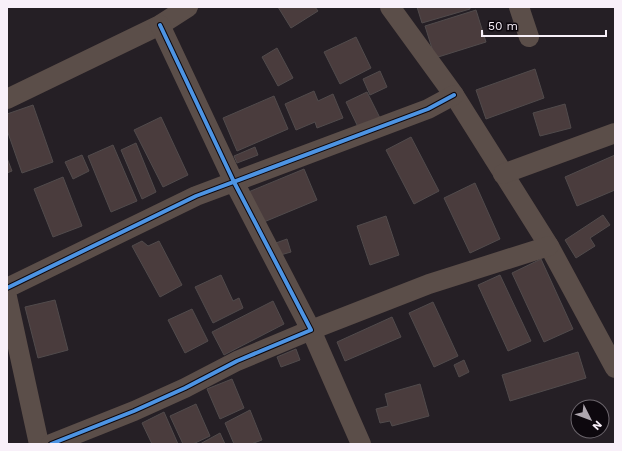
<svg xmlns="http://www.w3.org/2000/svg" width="622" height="451" viewBox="0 0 622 451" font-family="'Work Sans',sans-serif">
	<rect width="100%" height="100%" fill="#251f25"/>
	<g fill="#4a3c3d" stroke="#514b4c">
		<path d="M 278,7 L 315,7 L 318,11 L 291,28 Z"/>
		<path d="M 417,7 L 470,7 L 470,9 L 422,23 Z"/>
		<path d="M 476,10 L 486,42 L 435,58 L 425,26 Z"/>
		<path d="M 356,37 L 371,68 L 340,84 L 324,52 Z"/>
		<path d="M 277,48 L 293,78 L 278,86 L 262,57 Z"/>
		<path d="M 535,69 L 544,98 L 486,119 L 476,90 Z"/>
		<path d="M 380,71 L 387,87 L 370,95 L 363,79 Z"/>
		<path d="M 314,91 L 318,101 L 333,94 L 343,118 L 317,128 L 315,122 L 296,130 L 285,104 Z"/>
		<path d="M 367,92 L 380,118 L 359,129 L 346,102 Z"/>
		<path d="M 274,96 L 288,129 L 237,151 L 223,118 Z"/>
		<path d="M 565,104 L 571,128 L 540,136 L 533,113 Z"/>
		<path d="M 33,105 L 53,162 L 22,173 L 7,130 L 7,114 Z"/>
		<path d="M 161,117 L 188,175 L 163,187 L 134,130 Z"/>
		<path d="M 411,137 L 439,191 L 414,204 L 386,150 Z"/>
		<path d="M 136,143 L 156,192 L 142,199 L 121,150 Z"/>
		<path d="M 113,145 L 137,201 L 111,212 L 88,156 Z"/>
		<path d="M 255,147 L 258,155 L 237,163 L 234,156 Z"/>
		<path d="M 82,155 L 89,171 L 73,179 L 65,162 Z"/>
		<path d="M 615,155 L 615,190 L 577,206 L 565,177 Z"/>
		<path d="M 7,158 L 12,171 L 7,173 Z"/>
		<path d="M 304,169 L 317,200 L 259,224 L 246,193 Z"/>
		<path d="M 63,177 L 82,226 L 53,237 L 34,189 Z"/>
		<path d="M 475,183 L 500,239 L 470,253 L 444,198 Z"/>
		<path d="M 603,215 L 610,225 L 590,238 L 595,246 L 576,258 L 565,240 Z"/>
		<path d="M 386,216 L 399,255 L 370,265 L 357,226 Z"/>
		<path d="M 287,239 L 291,252 L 277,256 L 273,244 Z"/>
		<path d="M 142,241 L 148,246 L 159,241 L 182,285 L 160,297 L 132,246 Z"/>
		<path d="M 541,259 L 573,329 L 544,342 L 512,273 Z"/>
		<path d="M 221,275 L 233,301 L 239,298 L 243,308 L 213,323 L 195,287 Z"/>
		<path d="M 500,275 L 531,341 L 508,351 L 478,285 Z"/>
		<path d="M 55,300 L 68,350 L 38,358 L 25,307 Z"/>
		<path d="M 273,301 L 284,324 L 224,355 L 212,332 Z"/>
		<path d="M 433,302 L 458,356 L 434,367 L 409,313 Z"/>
		<path d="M 192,309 L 208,341 L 185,353 L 168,320 Z"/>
		<path d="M 392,317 L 401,337 L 345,361 L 337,342 Z"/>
		<path d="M 296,349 L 300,360 L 281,367 L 277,357 Z"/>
		<path d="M 578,352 L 586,378 L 510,401 L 502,375 Z"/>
		<path d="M 464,360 L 469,372 L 459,377 L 454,365 Z"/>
		<path d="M 232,379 L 244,408 L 220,419 L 207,389 Z"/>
		<path d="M 420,384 L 429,416 L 392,426 L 390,421 L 380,423 L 376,409 L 388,406 L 385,394 Z"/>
		<path d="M 196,404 L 210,436 L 193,444 L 183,444 L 170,416 Z"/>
		<path d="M 250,410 L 262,440 L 251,444 L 234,444 L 225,423 Z"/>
		<path d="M 164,412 L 178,444 L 152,444 L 142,423 Z"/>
		<path d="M 220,433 L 225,444 L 200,444 Z"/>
	</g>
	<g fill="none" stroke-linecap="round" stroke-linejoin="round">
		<g stroke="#5b4e49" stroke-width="20">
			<path d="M 390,7 L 454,95 L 549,246 L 615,368"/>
			<path d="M 519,7 L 529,37"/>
			<path d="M 7,99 L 160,25 L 188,7"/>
			<path d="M 503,174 L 615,133"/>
			<path d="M 7,288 L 196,196 L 428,109 L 454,95"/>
			<path d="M 7,297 L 39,444"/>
			<path d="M 51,444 L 134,411 L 185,388 L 237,361 L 311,330 L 234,182 L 160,25"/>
			<path d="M 361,444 L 311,330 L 429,284 L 549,246"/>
		</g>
		<g stroke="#0d080e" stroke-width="6">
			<g id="cycleway">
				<path d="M 7,288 L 196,196 L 428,109 L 454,95"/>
				<path d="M 51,444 L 134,411 L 185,388 L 237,361 L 311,330 L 234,182 L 160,25"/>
			</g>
		</g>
		<use href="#cycleway" stroke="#4d94e3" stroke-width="4"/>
	</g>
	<rect width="622" height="451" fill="none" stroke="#f8f0f9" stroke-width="16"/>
	<g transform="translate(590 419) rotate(132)"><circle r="19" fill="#0d080e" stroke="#6b656c"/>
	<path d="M0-3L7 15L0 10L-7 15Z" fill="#aea7af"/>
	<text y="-6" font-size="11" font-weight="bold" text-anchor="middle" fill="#f8f0f9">N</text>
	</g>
	<path d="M482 30v6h124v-6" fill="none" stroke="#f8f0f9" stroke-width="2"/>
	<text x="488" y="30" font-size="12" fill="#f8f0f9" stroke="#0d080e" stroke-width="3" paint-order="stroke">50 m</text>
</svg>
